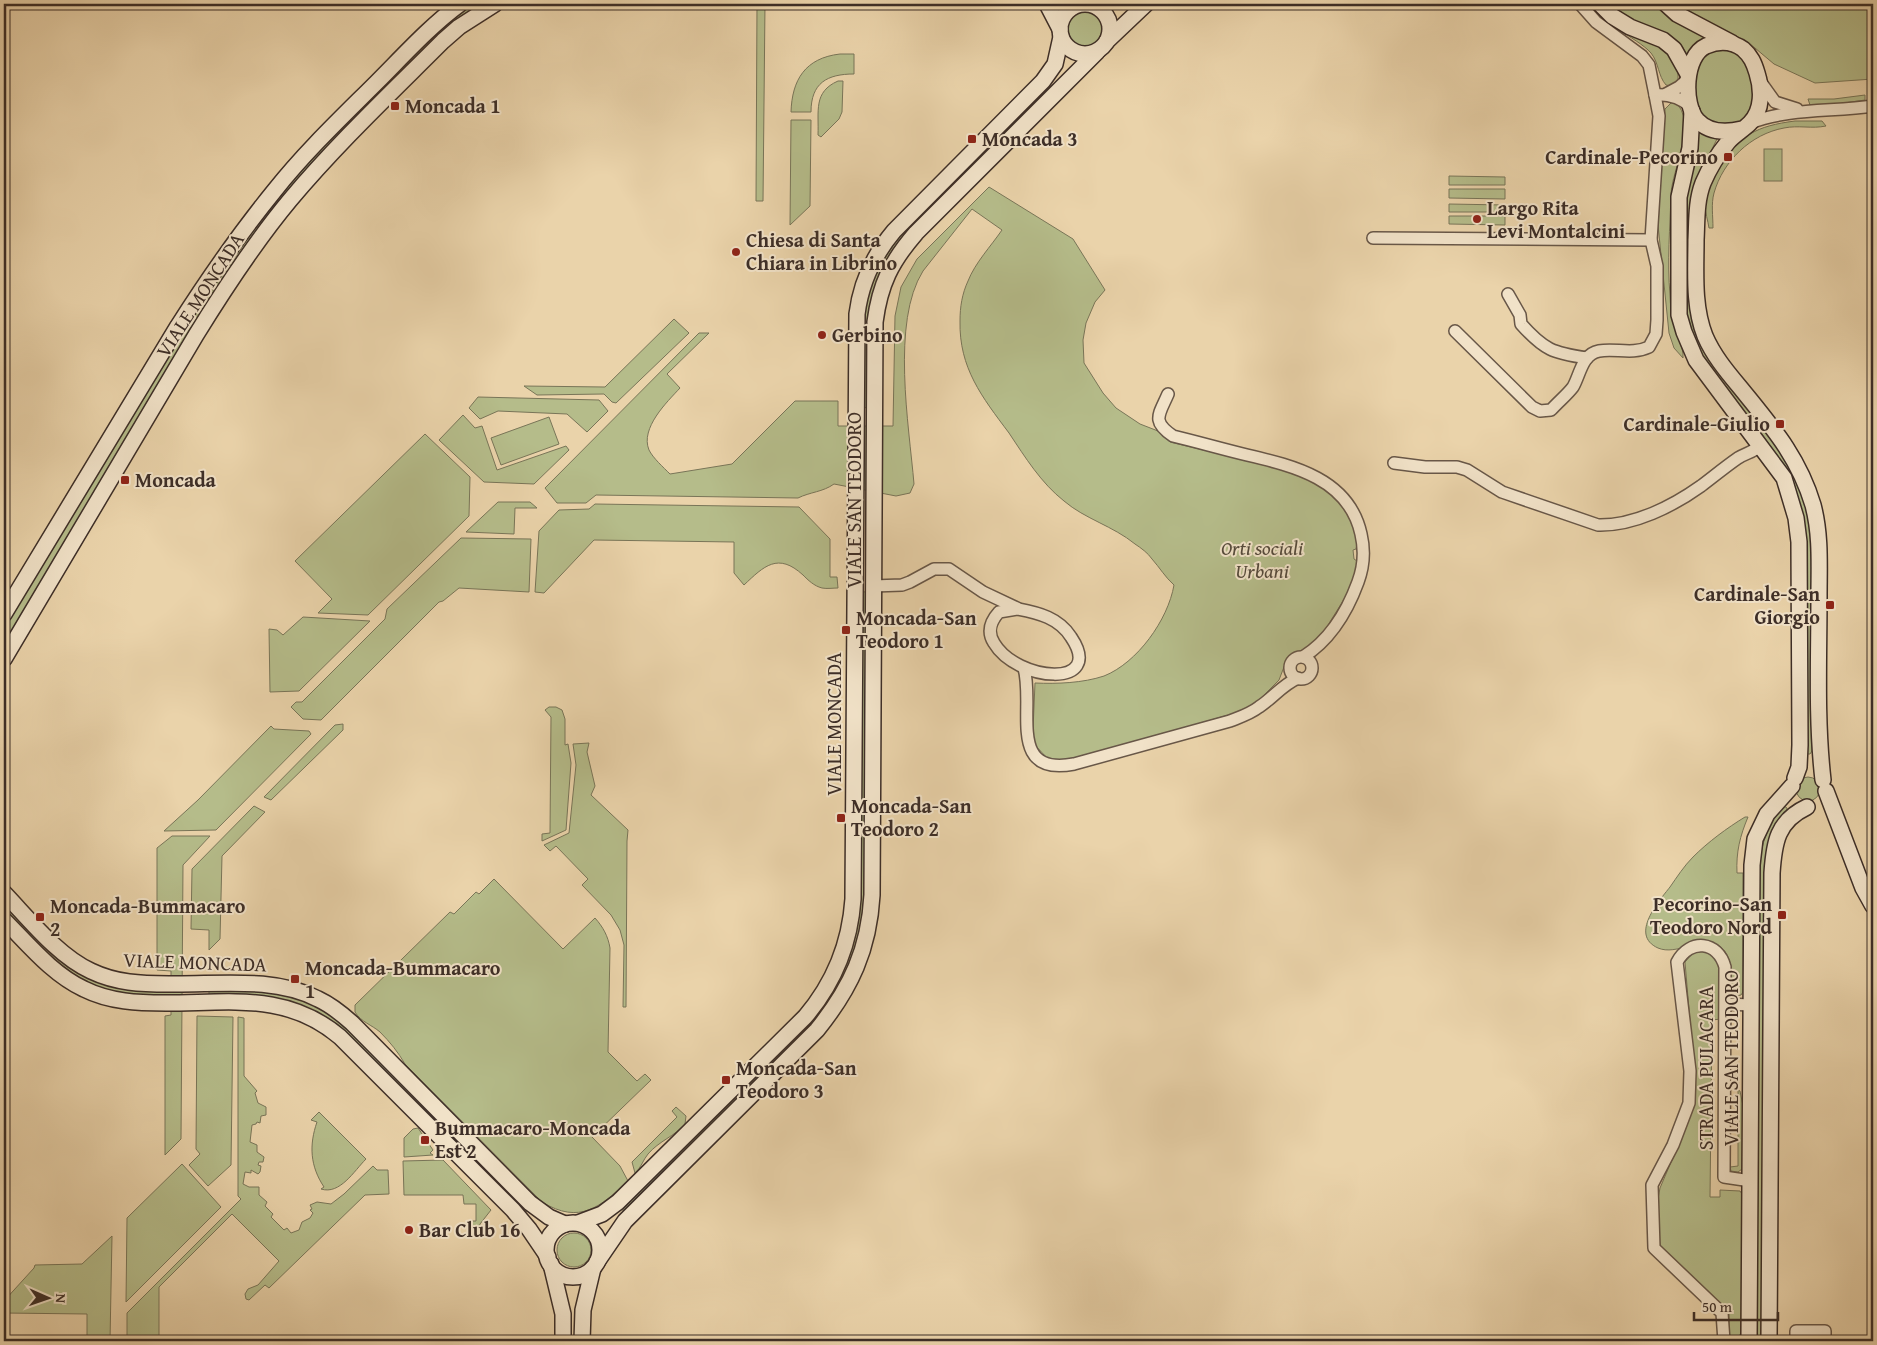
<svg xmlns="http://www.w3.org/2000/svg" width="1877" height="1345" viewBox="0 0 1877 1345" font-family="'Gentium Book Plus',serif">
	<rect width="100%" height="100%" fill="#ead3aa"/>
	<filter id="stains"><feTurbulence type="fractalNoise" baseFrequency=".004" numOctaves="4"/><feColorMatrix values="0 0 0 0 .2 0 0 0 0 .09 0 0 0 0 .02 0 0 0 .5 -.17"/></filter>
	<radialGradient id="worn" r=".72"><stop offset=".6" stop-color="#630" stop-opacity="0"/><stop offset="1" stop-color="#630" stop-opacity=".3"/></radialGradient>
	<g fill="#b5bc8a" stroke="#797558">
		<path d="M 470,4 L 482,4 L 286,197 L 4,649 L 4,627 L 183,330 L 248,233 L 304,166 L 449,19 Z"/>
		<path d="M 757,4 L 765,4 L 763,201 L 756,201 Z"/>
		<path d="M 1586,4 L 1594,4 L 1667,49 L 1677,65 L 1678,73 L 1678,80 L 1675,84 L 1671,86 L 1666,85 C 1658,76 1659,63 1651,53 C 1638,38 1592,18 1586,4 Z"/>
		<path d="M 1611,4 L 1658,4 L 1679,21 L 1704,37 L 1706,41 L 1687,57 C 1681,28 1631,29 1611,4 Z"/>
		<path d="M 1679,4 L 1873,4 L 1873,79 L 1815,83 L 1774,64 L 1749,43 L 1709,24 Z"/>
		<circle cx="1085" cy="29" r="17"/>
		<path d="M 1721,49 C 1725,50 1731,50 1736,52 C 1751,59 1754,86 1753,100 C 1749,143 1681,130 1696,74 C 1701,55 1703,55 1721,49 Z"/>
		<path d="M 840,54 L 854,54 L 854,74 C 827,74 811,83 811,112 L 791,112 C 792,80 805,58 840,54 Z"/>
		<path d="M 838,81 L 843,81 L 842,112 L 839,119 L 821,137 L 818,135 C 819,111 813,92 838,81 Z"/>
		<path d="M 1048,85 L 1052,88 L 903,237 L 886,261 L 876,285 L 867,408 L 863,407 L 863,319 L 870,283 L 888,247 Z"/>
		<path d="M 1865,95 L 1865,100 L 1830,105 L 1810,105 L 1808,99 L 1834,99 Z"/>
		<path d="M 1675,102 C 1698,121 1672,170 1671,194 C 1670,227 1667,262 1670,295 C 1670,305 1672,315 1674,325 C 1676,337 1684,347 1683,358 L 1674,348 L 1669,333 L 1658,225 L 1665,109 L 1671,103 Z"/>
		<path d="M 791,120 L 811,120 L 810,206 L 790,225 Z"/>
		<path d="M 1795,121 L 1822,121 L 1826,126 C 1812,129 1798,125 1784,128 C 1751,134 1723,161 1714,193 C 1711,204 1713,216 1713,228 L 1709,228 C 1708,221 1705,212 1705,205 C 1706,192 1711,179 1718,168 C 1740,135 1756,126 1795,121 Z"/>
		<path d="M 1698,131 L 1717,139 L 1703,167 L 1691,312 L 1695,330 L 1708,357 L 1776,442 L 1796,477 L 1810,518 L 1813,564 L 1812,751 L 1810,754 L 1807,754 L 1807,549 L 1784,466 L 1762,434 L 1709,369 L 1692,342 L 1685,312 L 1686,198 L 1698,150 Z"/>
		<rect x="1764" y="149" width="18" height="32"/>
		<path d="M 1449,176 L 1505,177 L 1505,185 L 1449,185 Z"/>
		<path d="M 989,187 L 1073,239 L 1105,290 L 1095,302 L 1086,323 L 1083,340 L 1084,363 L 1103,393 L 1116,408 L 1140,424 L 1158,431 L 1170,442 C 1194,448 1217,453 1241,459 C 1282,469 1330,477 1350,519 C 1354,527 1359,540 1356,549 L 1353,550 L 1354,559 L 1357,561 L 1358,567 L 1348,593 L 1323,633 L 1315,643 L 1303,651 L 1293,655 L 1287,659 L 1279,680 L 1257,702 L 1242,711 L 1097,753 L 1058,761 L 1047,758 L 1034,744 L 1033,730 L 1035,683 C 1057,684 1083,683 1104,676 C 1137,663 1168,620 1174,585 C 1165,577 1160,568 1152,559 C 1148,553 1141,548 1135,544 C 1113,526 1085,519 1064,501 C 1041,483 1025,457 1009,433 C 982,397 959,368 960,321 C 960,307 962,294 968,281 C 975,263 991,246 1002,230 L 972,209 L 923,271 C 891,322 909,425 914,484 L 910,493 L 896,496 L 834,484 C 823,492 810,492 798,498 L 596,495 L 586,503 L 557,503 L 545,488 L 699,333 L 709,333 L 667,374 L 680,388 C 667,402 640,428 649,450 C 653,458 663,467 670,474 L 732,464 L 795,401 L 838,401 L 838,426 L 893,426 L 895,316 L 901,287 L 917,259 Z"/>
		<path d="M 1449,189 L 1505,189 L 1505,199 L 1449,198 Z"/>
		<path d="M 1449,204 L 1505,205 L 1505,212 L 1449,212 Z"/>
		<path d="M 1449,216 L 1505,216 L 1505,225 L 1449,224 Z"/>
		<path d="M 674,319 L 689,333 L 616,403 L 612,402 L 604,394 L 537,395 L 524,386 L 605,387 Z"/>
		<path d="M 478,397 L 599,400 L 608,411 L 587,432 L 567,414 L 498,411 L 480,419 L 469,408 Z"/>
		<path d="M 463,415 L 475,428 L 482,426 L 497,470 L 566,446 L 569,450 L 534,484 L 484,482 L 439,440 Z"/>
		<path d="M 549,417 L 559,444 L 501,465 L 491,438 Z"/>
		<path d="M 425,434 L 470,477 L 469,516 L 368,615 L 318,613 L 332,599 L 295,561 Z"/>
		<path d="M 498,502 L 530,502 L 537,508 L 515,508 L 514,534 L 466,532 Z"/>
		<path d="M 595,504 L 799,507 L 830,539 L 830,577 L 837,577 L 838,588 C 833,588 827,589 822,588 C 814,586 808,580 803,575 C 778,552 764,566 744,585 L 734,573 L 734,542 L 594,540 L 544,593 L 535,592 L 539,531 L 559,510 L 589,509 Z"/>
		<path d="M 461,538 L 531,539 L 529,592 L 459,588 L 443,601 L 439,602 L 321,720 L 303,719 L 291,707 L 296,702 L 302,702 L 385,619 L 387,609 Z"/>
		<path d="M 866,591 L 867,593 L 865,914 L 854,959 L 825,1012 L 625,1212 L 623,1211 L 623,1206 L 840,976 C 853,950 858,924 861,895 L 861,594 Z"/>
		<path d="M 303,617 L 370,621 L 299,691 L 270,692 L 269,629 L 277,630 L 283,635 Z"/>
		<path d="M 549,707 L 556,707 L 562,710 L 565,719 L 565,745 L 568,744 L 571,763 L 566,830 L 542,841 L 542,834 L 550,833 L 551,717 L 545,710 Z"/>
		<path d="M 343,724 L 343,730 L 271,800 L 264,797 L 335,725 Z"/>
		<path d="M 271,726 L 274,729 L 309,731 L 311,734 L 216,830 L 164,831 L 198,800 Z"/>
		<path d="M 589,743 L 587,752 L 595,786 L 591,795 L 628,830 L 627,841 L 626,1007 L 623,1007 L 624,945 L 620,930 L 611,915 L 582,885 L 588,879 L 556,846 L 550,851 L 544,845 L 569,833 L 576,765 L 573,744 Z"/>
		<circle cx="1808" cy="789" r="12"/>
		<path d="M 254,806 L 265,812 L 222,856 L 220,939 L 209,950 L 209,930 L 191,929 L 192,869 Z"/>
		<path d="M 1784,806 L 1787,808 L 1787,812 L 1768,844 L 1764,874 L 1763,1341 L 1757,1341 L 1758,874 C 1761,848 1765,826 1784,806 Z"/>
		<path d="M 1745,817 L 1748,817 C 1740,836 1736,852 1737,873 L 1743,873 L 1743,992 L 1741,995 L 1736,996 L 1731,991 C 1731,974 1734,956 1718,945 C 1703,936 1676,956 1658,948 C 1629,935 1659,901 1670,887 C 1677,877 1684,866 1693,857 C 1708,842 1727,828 1745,817 Z"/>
		<path d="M 172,836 L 210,836 L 183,865 L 181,1139 L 165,1155 L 165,1016 L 171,1015 L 171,997 C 153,996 134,997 117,994 C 69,986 36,944 4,911 L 4,902 L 59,957 L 171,989 L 171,971 L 157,970 L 157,848 Z"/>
		<path d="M 494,879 L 563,949 L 595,918 C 603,927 608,936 610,948 L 608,1052 L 637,1081 L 645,1074 L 651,1080 L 592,1137 L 620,1166 L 628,1181 C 600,1207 580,1225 542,1202 L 405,1064 C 398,1052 390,1042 380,1032 C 372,1025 361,1022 355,1012 L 355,1005 L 450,912 L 454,914 L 476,892 L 479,894 Z"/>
		<path d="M 1702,951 C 1728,953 1721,1001 1721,1019 L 1712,1020 L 1710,1197 L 1720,1197 L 1720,1190 L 1740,1191 L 1742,1194 L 1741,1333 L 1739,1336 L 1731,1337 L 1729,1334 L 1729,1312 L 1664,1251 L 1660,1245 L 1658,1238 L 1658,1199 L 1660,1188 L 1683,1134 L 1694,1069 L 1685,962 L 1693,953 Z"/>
		<path d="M 209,990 C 245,990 280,988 313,1003 C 324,1008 333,1016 343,1022 L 527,1208 L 527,1211 L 523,1213 L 338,1027 L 209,997 Z"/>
		<path d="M 197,1016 L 233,1017 L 231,1165 L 208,1186 L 189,1165 L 200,1154 L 196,1149 Z"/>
		<path d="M 238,1017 L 244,1018 L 244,1076 L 257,1091 L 255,1093 L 258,1103 L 266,1107 L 266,1115 L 261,1116 L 260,1123 L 257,1122 L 256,1124 L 252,1125 L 250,1142 L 257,1145 L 257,1152 L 264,1157 L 263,1162 L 259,1162 L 258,1165 L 261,1166 L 260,1172 L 258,1174 L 251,1170 L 251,1173 L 245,1172 L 243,1184 L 249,1187 L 259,1187 L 259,1195 L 267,1202 L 265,1206 L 273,1214 L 271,1217 L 284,1230 L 287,1228 L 291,1233 L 299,1230 L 302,1222 L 310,1218 L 313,1213 L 310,1210 L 312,1209 L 310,1205 L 317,1202 L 331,1204 L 344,1194 L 373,1166 L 377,1170 L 388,1170 L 389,1194 L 365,1195 L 269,1288 L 265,1285 L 249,1300 L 246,1299 L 245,1294 L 248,1289 L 258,1285 L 279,1261 L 232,1214 L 159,1287 L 159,1341 L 127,1341 L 127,1313 L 241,1199 L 238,1196 Z"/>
		<path d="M 1738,1090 L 1740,1091 L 1743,1106 L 1742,1169 L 1738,1172 L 1731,1171 L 1730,1167 L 1738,1166 Z"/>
		<path d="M 676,1107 L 686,1116 L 685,1124 C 675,1136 659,1141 648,1154 C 643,1160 641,1168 635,1173 L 632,1162 L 677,1117 L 672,1111 Z"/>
		<path d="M 319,1112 L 366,1159 C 354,1171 340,1195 321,1189 L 324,1187 C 310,1166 309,1145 317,1122 L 311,1120 Z"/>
		<path d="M 418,1128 L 433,1150 L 430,1153 L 433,1155 L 404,1157 L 404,1138 L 413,1129 Z"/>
		<path d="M 443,1160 L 491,1210 L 480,1224 L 477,1237 L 472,1237 L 472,1221 L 476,1221 L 476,1204 L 464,1204 L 463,1195 L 404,1195 L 403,1161 Z"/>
		<path d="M 182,1164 L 221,1207 L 126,1302 L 127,1218 Z"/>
		<circle cx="574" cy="1250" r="17"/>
		<path d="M 112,1236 L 110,1341 L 87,1341 L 87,1314 L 4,1313 L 4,1301 L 34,1268 L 35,1265 L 82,1264 Z"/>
	</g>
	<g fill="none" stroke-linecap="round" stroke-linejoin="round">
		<g stroke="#685748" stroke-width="14">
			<g id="street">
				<path d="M 1580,4 L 1596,22 L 1642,56 L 1649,65 L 1655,95"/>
				<path d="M 1760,81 L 1775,102 L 1797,109"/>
				<path d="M 1666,94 L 1679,87 L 1688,79"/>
				<path d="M 1750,123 C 1789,108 1832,112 1873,106"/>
				<path d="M 1373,238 L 1651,240"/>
				<path d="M 1508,294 L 1520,315 L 1521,324 C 1544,350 1553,353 1587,358"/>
				<path d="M 1455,331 L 1532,407 L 1540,411 L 1551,410 C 1558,402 1567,395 1573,387 C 1580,375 1582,354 1599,351 C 1616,348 1632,355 1649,347 L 1656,334 L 1657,320 L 1657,266 L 1651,240 L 1659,116 L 1655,95 C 1669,94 1681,98 1691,107"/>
				<path d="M 1168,394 C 1159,415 1151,421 1173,436 C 1198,442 1222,449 1247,455 C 1294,466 1349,479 1361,534 C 1365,551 1364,566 1358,582 C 1347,612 1330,640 1303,657"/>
				<path d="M 1394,463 L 1425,467 L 1457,467 L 1467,470 L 1502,492 L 1598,525 C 1634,526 1673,506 1701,486 C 1713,477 1725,467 1738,458 C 1746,453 1754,452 1761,445"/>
				<path d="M 873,586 L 902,585 L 910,582 L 934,569 L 949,569 L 983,592 L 1017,608"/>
				<path d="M 1018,609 C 1039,613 1059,618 1071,637 C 1106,689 1017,682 994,643 C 987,632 990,622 999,612 Z"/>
				<circle cx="1301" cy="668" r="11"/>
				<path d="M 1024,668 C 1035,707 1006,777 1074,764 L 1230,721 C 1240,717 1250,714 1259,707 C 1273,698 1282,685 1298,678"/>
				<path d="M 1726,1004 L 1751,1005"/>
				<path d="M 1724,1341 L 1722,1313 L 1654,1248 L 1652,1185 L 1673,1145 L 1689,1103 L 1690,1071 L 1677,962 C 1690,938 1718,941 1725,967 L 1724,1177 L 1751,1181"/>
				<path d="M 1796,1341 L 1796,1331 L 1825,1331 L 1825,1341"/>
			</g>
		</g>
		<g stroke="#3d2e27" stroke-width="18">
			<g id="secondary">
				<circle cx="1085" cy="29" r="25"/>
				<path d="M 1047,4 L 1060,29"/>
				<path d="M 1600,4 L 1612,16 L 1630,27 L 1663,40 L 1674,49 L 1688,74"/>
				<path d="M 1666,4 L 1677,14 L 1732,43"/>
				<path d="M 1107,41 L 1146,4"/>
				<path d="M 1692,111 L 1690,148 L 1679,197 L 1679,315 L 1684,332 L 1696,360 L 1784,478 L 1796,518 L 1799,542 L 1800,745 L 1799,767 L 1795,778"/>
				<path d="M 1742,129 C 1726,133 1709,133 1697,120 C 1683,104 1684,56 1706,46 C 1718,41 1732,41 1743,49 C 1751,56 1754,63 1757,73 C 1762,89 1763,110 1750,123 C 1743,130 1734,135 1728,142 C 1718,154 1709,169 1703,183 C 1696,201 1697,221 1696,240 C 1696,271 1693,306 1705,336 C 1714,357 1729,374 1743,391 C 1773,428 1799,458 1813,505 C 1821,535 1819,566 1819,596 C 1819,658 1816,719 1823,780"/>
				<path d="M 4,614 L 178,326 C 208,279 240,233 275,190 C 306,151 342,117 377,82 C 404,55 430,26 460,4"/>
				<path d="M 4,659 L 196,335 C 225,288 255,242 290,200 C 337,144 391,93 443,41 L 459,27 L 495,4"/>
				<path d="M 1826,791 L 1863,888 L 1873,906"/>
				<path d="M 4,893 C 29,919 58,956 91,971 C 116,983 141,984 169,984 C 217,985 273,976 318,999 C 331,1005 342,1014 352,1023 L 530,1203 L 549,1217 L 565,1224"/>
				<path d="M 4,920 C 28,944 52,974 84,989 C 110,1002 138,1003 166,1003 C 231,1003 287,992 340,1037 L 513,1210 L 529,1229 L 548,1257"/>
				<path d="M 578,1223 L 602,1214 L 618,1202 L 805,1017 C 834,983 850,943 853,899 L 857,314 C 861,282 873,256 894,231 L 1043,81 L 1055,64 L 1061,37"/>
				<circle cx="573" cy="1250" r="27"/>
				<path d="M 597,1262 L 625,1221 L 817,1030 C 851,988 869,949 872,895 L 875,322 C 880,284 891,262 916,233 L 1097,52"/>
				<path d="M 551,1264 L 563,1314 L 563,1341"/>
				<path d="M 582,1341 L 583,1310 L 593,1268"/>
				<path d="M 1749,1341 L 1752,865 L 1755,839 L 1767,814 L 1792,786"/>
				<path d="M 1769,1341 L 1772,873 C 1774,843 1777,821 1807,807"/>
			</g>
		</g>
		<use href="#street" stroke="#f1e2c8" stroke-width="11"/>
		<use href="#secondary" stroke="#f1e2c8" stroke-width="15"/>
	</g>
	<g fill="#8f2418" stroke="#f1e2c8" stroke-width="2">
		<rect x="390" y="101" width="10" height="10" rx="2.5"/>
		<rect x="967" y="134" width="10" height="10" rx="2.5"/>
		<rect x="1723" y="152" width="10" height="10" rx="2.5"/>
		<circle cx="1477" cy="219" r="5"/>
		<circle cx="736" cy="252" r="5"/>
		<circle cx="822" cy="335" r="5"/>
		<rect x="1775" y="419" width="10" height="10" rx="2.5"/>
		<rect x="120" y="475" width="10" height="10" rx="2.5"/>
		<rect x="1825" y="600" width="10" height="10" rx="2.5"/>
		<rect x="841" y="625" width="10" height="10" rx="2.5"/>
		<rect x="836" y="813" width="10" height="10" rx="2.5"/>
		<rect x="1777" y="910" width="10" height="10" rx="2.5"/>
		<rect x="35" y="912" width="10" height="10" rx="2.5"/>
		<rect x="290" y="974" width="10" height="10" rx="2.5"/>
		<rect x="721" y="1075" width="10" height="10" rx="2.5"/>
		<rect x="420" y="1135" width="10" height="10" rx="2.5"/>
		<circle cx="409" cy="1230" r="5"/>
	</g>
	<g text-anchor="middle" stroke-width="4" stroke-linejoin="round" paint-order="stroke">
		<g font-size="20" font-weight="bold" fill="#3d2e27" stroke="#f1e2c8" text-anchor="start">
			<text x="405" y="113">Moncada 1</text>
			<text x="982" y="146">Moncada 3</text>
			<text x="1718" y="164" text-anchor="end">Cardinale-Pecorino</text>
			<text x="1487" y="215">Largo Rita<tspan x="1487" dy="23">Levi Montalcini</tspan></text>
			<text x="746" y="247">Chiesa di Santa<tspan x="746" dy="23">Chiara in Librino</tspan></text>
			<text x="832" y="342">Gerbino</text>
			<text x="1770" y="431" text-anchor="end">Cardinale-Giulio</text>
			<text x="135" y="487">Moncada</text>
			<text x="1820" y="601" text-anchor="end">Cardinale-San<tspan x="1820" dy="23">Giorgio</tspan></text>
			<text x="856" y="625">Moncada-San<tspan x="856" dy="23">Teodoro 1</tspan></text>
			<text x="851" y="813">Moncada-San<tspan x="851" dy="23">Teodoro 2</tspan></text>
			<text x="1772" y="911" text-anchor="end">Pecorino-San<tspan x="1772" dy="23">Teodoro Nord</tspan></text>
			<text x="50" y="913">Moncada-Bummacaro<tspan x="50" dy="23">2</tspan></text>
			<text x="305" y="975">Moncada-Bummacaro<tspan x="305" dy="23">1</tspan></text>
			<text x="736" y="1075">Moncada-San<tspan x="736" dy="23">Teodoro 3</tspan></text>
			<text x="435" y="1135">Bummacaro-Moncada<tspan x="435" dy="23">Est 2</tspan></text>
			<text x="419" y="1237">Bar Club 16</text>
		</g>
		<g font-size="20" fill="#3d2e27" stroke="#f1e2c8">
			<text transform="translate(200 295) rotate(-57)" y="7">VIALE MONCADA</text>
			<text transform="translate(854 500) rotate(-90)" y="7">VIALE SAN TEODORO</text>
			<text transform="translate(834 724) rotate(-90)" y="7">VIALE MONCADA</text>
			<text transform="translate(195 962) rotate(2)" y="7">VIALE MONCADA</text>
			<text transform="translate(1731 1058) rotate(-90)" y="7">VIALE SAN TEODORO</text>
			<text transform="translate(1706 1068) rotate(-90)" y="7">STRADA PULACARA</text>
		</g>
		<g font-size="20" font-style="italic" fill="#554a3b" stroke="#f1e2c8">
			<text x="1262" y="555">Orti sociali<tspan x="1262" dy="23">Urbani</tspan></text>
		</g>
	</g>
	<rect width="1877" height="1345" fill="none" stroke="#ead3aa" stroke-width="20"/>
	<rect x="5" y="5" width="1867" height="1335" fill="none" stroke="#3d2e27" stroke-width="2.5"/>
	<rect x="10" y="10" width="1857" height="1325" fill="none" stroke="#3d2e27"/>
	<g transform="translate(48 1298) rotate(92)" stroke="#f1e2c8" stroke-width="4" paint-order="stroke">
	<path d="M0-4L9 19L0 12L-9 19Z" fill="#3d2e27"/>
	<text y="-8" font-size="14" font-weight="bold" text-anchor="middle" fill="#3d2e27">N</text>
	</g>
	<path d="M1694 1312v8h84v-8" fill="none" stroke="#3d2e27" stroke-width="2.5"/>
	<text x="1702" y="1312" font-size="15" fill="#3d2e27" stroke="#f1e2c8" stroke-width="4" paint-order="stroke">50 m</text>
	<rect width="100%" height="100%" filter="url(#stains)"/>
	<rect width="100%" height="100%" fill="url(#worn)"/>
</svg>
